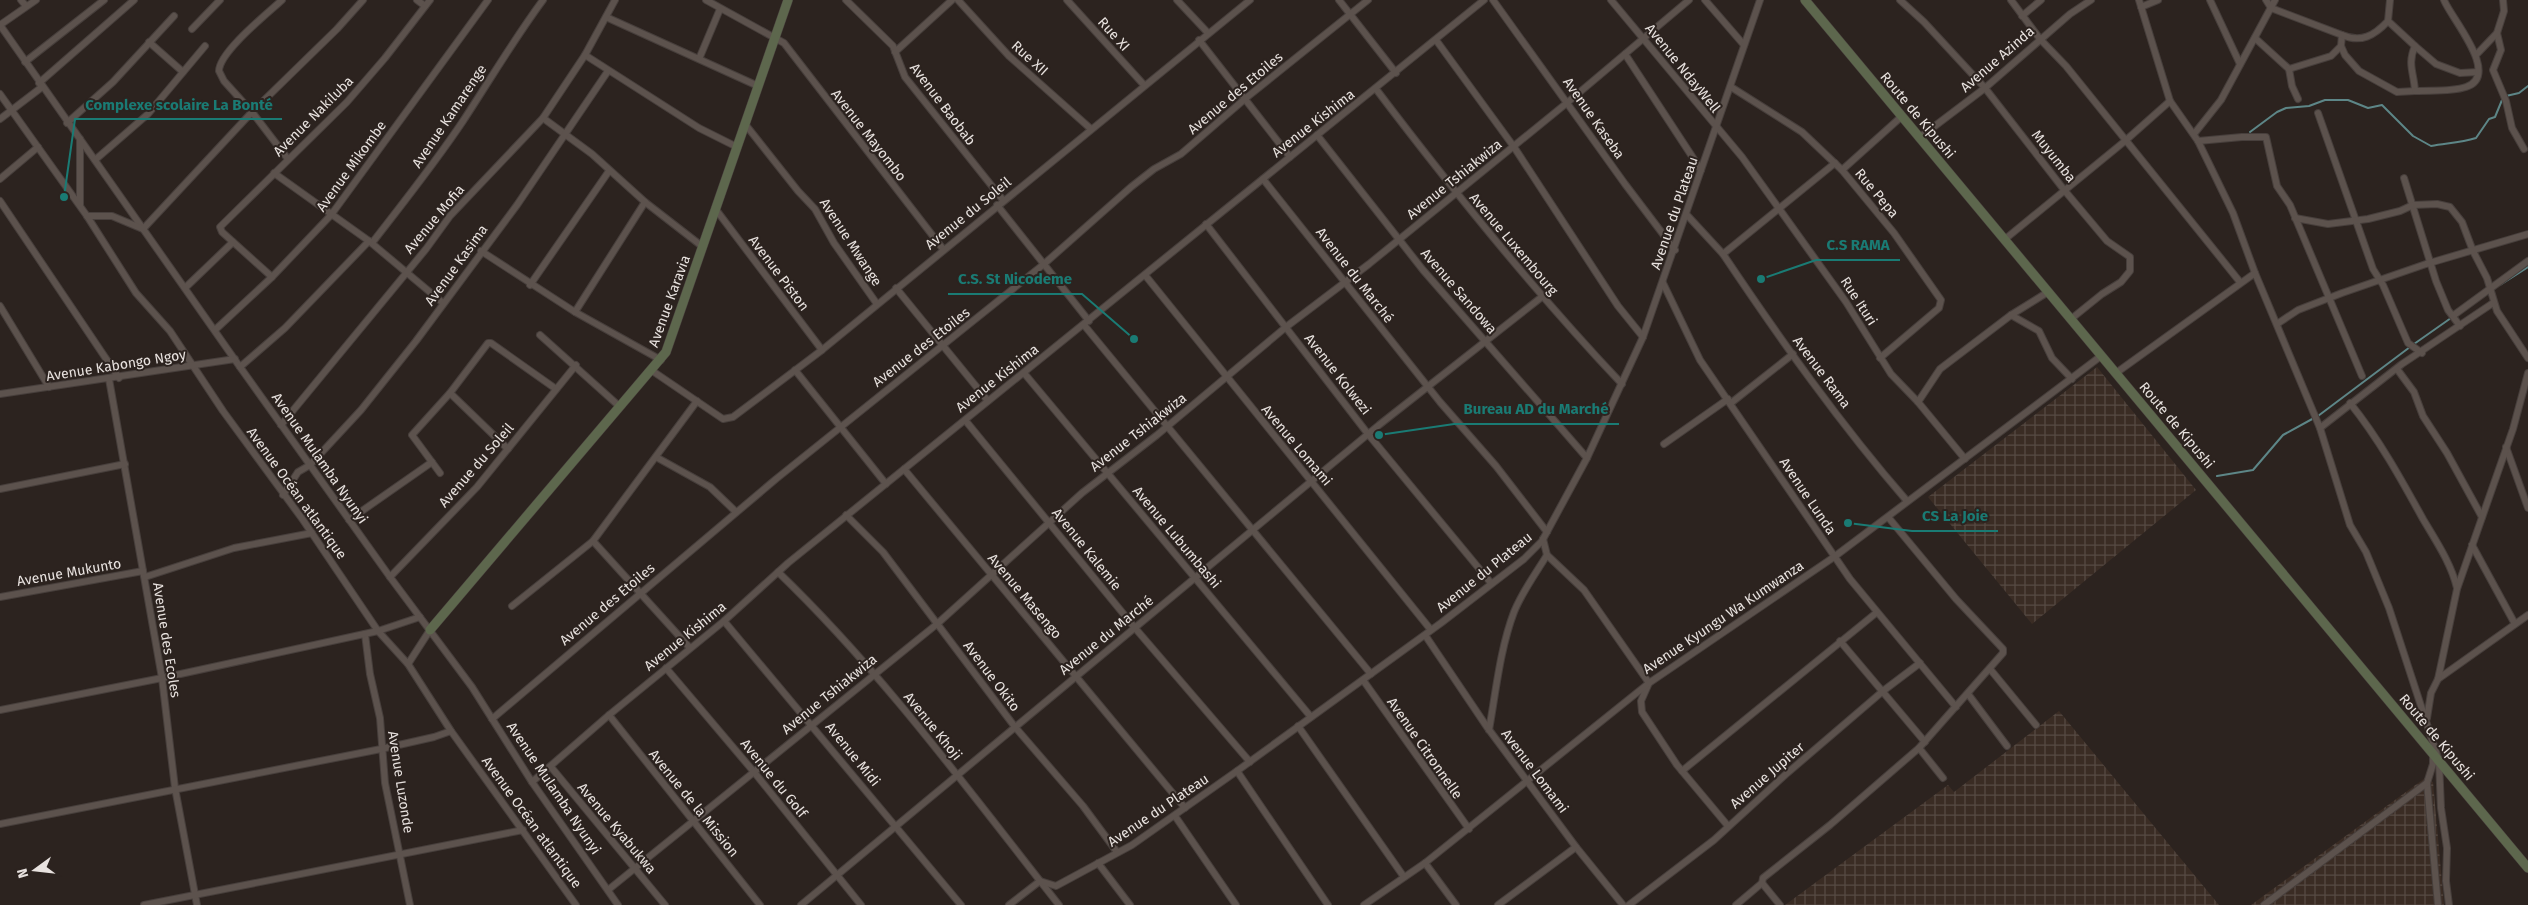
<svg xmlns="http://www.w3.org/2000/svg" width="2528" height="905" viewBox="0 0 2528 905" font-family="'Fira Sans',sans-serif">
	<defs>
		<pattern id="industrial-grid" width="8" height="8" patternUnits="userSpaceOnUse" patternTransform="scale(1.25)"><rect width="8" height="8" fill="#3a2c24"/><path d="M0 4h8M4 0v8" fill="none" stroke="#564a43"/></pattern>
	</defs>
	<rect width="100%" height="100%" fill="#2c231f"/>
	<g fill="url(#industrial-grid)">
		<path d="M 2097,367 L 2196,490 L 2032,624 L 1928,497 Z"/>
		<path d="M 2059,711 L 2219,905 L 1785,905 L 1948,785 L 1954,792 Z"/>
		<path d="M 2425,778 L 2433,782 L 2444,905 L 2251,905 Z"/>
	</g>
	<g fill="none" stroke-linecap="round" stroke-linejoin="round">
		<g stroke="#5d8687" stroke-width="2">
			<path d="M 2506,96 L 2519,93 L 2528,86"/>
			<path d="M 2250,132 L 2277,112 L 2286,108 L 2309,106 L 2325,100 L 2348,100 L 2368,108 L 2382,105 L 2413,136 L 2431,146 C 2447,143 2460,143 2476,138 L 2489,119 L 2495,117 L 2502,100"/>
			<path d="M 2500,285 L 2528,267"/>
			<path d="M 2414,344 L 2451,318"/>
			<path d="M 2318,416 L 2410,347"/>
			<path d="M 2217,476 L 2253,470 L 2283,435 L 2314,418"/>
		</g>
		<g stroke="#473f3c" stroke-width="8">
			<g id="street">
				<path d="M 21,0 L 26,6"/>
				<path d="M 282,0 C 268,13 219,52 219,71 L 224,81 L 252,112 L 288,159"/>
				<path d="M 417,0 L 425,6"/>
				<path d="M 706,0 L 784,43 L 943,249"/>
				<path d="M 846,0 L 893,46 L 905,77 L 1003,200"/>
				<path d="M 958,0 L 1009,56 L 1091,129"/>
				<path d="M 1067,0 L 1144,85"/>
				<path d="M 1177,0 L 1208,33"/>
				<path d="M 1339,0 L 1396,73"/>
				<path d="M 1493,0 L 1625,184 L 1675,250"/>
				<path d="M 1611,0 L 1742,157 L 1846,302 L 1891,374 L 1918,402 L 1965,459"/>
				<path d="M 1705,0 L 1744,45"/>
				<path d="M 1900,0 L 1924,22 L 1985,88 L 2065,191 L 2107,241 L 2130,257 L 2130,271 L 2121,282 L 2102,294 L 2071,319"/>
				<path d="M 2011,0 L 2040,39 L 2066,66 L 2240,282"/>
				<path d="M 2139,0 L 2170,101 L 2198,141 L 2233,213 L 2255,273 L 2320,428 L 2350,525 L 2366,552 L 2389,608 L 2439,761 L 2441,808 L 2447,848 L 2446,881 L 2449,905"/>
				<path d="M 2210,0 L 2240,64"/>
				<path d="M 2266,0 L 2271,8 L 2342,35 L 2341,46 L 2345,55 L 2359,71 L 2397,92 L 2415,91 C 2414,73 2407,64 2415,46 L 2388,21 L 2390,0"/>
				<path d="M 2503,0 L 2504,11 L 2497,33 L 2501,50 L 2493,70 L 2506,101 L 2512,128 L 2524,149"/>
				<path d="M 2141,7 L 2158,0"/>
				<path d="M 2022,16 L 2041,0"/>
				<path d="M 606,17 L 758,86"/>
				<path d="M 0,25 L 240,367 L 390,577 L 472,687 L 532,782 L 618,905"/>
				<path d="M 0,25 L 36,0"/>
				<path d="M 192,29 L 220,0"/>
				<path d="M 2342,35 C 2361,43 2374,36 2388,21"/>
				<path d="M 2255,38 L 2289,69 L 2331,56 L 2341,46"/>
				<path d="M 1199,40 L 1290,157"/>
				<path d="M 1436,40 L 1514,147 L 1618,306 L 1643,337"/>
				<path d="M 149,42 L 183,72"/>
				<path d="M 2415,46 L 2436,64 L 2460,73 L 2478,72"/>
				<path d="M 895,52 L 952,0"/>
				<path d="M 1625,54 L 1701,170"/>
				<path d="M 585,55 L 699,128 L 737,147"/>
				<path d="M 2476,55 L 2497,33"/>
				<path d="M 699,59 L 720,9"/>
				<path d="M 25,62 L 104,0"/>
				<path d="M 2289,69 L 2292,86 L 2298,99"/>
				<path d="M 39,83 L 134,0"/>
				<path d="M 1731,87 L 1802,132 L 1842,170"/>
				<path d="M 1376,89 C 1454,192 1534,291 1622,384"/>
				<path d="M 2415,91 C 2431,90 2451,92 2466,87 C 2502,75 2450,17 2444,0"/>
				<path d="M 0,94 L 87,216 L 136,293 L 170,331 L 223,411 L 303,520 L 378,631 L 408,664 L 451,731 L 576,905"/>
				<path d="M 2318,113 L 2373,269 L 2383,285 L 2408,343 L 2422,353"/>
				<path d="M 543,118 L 592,154 L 645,202 L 703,247"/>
				<path d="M 0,119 L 42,87"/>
				<path d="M 67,123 L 113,82 L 174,16"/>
				<path d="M 745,124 L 798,191 L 815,209 L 834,243 L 877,304"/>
				<path d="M 2194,134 L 2221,100 L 2275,0"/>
				<path d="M 1317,135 L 1423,270 L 1587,458"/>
				<path d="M 1919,138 L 1985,88 L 2070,14 L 2091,0"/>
				<path d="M 80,139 L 80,205"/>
				<path d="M 2198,141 L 2242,137 L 2266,137 L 2277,186 L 2290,205 L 2362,376"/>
				<path d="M 95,160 L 148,114 L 205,46"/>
				<path d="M 274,173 L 369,241 L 443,303"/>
				<path d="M 2404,178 L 2436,281 L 2448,310 L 2460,326"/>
				<path d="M 0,179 L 38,147"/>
				<path d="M 1263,179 L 1440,402 L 1496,466 L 1547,532"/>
				<path d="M 0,201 L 119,378"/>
				<path d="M 997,205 L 1089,321"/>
				<path d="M 717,211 L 822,350"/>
				<path d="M 1687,215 L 1723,254 L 1835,163"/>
				<path d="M 87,216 L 112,216 L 143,229 L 252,112 L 337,29 L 363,0"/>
				<path d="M 2295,218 L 2328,224 L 2368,219 L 2400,211 L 2413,205 L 2437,204 L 2450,207 L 2462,222 L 2473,251 L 2487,278 L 2497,311 L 2528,358"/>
				<path d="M 1206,224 L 1368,434 L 1491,583"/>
				<path d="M 2004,240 L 2125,141 L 2170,101"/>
				<path d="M 372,243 C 403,203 435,163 463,121 C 490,80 514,39 543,0"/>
				<path d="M 481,251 L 575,312 L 661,360"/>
				<path d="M 1723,254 C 1780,339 1840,424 1907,501"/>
				<path d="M 1145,275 L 1431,630"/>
				<path d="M 272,277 L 222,232 L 220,227 L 347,102 L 385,58 L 430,0"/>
				<path d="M 1663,283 L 1700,360 L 1850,579 L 1956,707"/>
				<path d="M 530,285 L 609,171"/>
				<path d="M 185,288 L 233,242"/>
				<path d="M 896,288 L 988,401"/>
				<path d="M 0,306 L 49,387"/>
				<path d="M 575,312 L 645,202"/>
				<path d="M 2011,315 L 2039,331 L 2052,358 L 2072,379"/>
				<path d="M 2454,315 L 2528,261"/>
				<path d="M 2277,324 L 2298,310 L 2342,293 L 2426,264 L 2528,234"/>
				<path d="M 1084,325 L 1371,674"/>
				<path d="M 215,330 L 272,277 L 331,215 L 488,0"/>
				<path d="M 540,335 L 619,406"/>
				<path d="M 1880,358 L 1939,308 L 1941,300 L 1894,233 L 1842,170 L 1901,117"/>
				<path d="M 240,367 L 285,328 L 369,241"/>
				<path d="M 2397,369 L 2414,392 L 2423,416 L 2447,453 L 2482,517"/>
				<path d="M 651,370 L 723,419 L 733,417 L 822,350 L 1250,0"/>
				<path d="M 795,370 L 886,484"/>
				<path d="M 1024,373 L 1311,717"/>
				<path d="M 2116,373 L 2255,273"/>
				<path d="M 109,379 L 162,678 L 175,788 L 197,905"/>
				<path d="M 450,393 L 508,449"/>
				<path d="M 0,394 L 235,359"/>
				<path d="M 1918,402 L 1940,369 L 2011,315 L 2048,292"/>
				<path d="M 1731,403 L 1793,354"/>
				<path d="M 2350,403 C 2379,439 2401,479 2423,519 C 2436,541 2451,563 2457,588"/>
				<path d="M 965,420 L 1135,628 L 1250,762"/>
				<path d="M 281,425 L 426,249 L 450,216 L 543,118 L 585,55 L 615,0"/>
				<path d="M 2320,428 L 2402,364 L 2493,303"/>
				<path d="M 1664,444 L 1728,399"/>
				<path d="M 2506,447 L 2528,508"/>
				<path d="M 656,457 L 710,487 L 736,512"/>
				<path d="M 904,469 L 1185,808"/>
				<path d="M 440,473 L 412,435 L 450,393 L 488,343 L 491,343 L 556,389"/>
				<path d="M 0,489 L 125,464"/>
				<path d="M 283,495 L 298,472 L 310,465 L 361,410 L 416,341 L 517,205 L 608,71"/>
				<path d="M 846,515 L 883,552 L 1015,727 L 1083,806 L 1117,852"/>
				<path d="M 349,520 L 432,462"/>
				<path d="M 1543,539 L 1547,555 L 1584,590 L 1649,683 L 1641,701 L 1642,712 L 1677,765 L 1728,826"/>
				<path d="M 593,541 L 690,648"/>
				<path d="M 2472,545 L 2515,624"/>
				<path d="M 778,572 C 883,673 969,791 1059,905"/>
				<path d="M 145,577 L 234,548 L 312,533"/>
				<path d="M 390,577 L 477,487 L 576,365"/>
				<path d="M 0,597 L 143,571"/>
				<path d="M 512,606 L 593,541 L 697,401"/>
				<path d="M 724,621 L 961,905"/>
				<path d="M 365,634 L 370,674 L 380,718 L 385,783 L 410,905"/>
				<path d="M 1425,635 L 1487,727 L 1576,847 L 1623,905"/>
				<path d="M 1840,641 L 1925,742"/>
				<path d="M 408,664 L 430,630"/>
				<path d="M 666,668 L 754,772 L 861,905"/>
				<path d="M 1990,669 L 2036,725"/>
				<path d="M 2438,679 L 2528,615"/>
				<path d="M 1363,680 L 1469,829"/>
				<path d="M 1968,694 L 2007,746"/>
				<path d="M 0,710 L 162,678 L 378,631 L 420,617"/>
				<path d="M 609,715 L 760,905"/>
				<path d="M 2427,718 L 2431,693 L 2438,679 L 2441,665 L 2457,589 L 2513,429 L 2528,373"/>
				<path d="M 492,719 L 776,479 L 1044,264 L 1131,187 L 1154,169 L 1181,154 L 1246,98 L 1368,0"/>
				<path d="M 1298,726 L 1404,877"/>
				<path d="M 1489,730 C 1496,691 1500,649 1514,612 C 1522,592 1536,573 1547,555"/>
				<path d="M 1919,748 L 1943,778"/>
				<path d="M 2433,754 L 2433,764 L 2427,783 L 2438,905"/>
				<path d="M 551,767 L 665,905"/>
				<path d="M 1237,771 L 1328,905"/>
				<path d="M 1682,771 L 1876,613"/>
				<path d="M 532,782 L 609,715 L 724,621 L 788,563 L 1484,0"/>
				<path d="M 1175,816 L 1236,905"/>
				<path d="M 0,824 L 381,749 L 434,737 L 451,731"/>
				<path d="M 1098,863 L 1130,905"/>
				<path d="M 1425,863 L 1456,905"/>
				<path d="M 1762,883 L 1780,905"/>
				<path d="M 608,890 L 937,624 L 1082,493 L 1157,435 L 1286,327 L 1369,264 L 1568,102 L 1689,0"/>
				<path d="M 144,905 L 523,830"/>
				<path d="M 801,905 L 1379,425 L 1543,296"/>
				<path d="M 1009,905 L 1040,881 L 1056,886 L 1132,845 L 1237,771 L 1441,623 L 1524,559 L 1542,541 L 1587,458 L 1643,337 L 1760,0"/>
				<path d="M 1364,905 L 1425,863 L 1649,683 L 1834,557 L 2101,356"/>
				<path d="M 1498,905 L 1576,847"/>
				<path d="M 1629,905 L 1714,840 L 1785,775 L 1883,691 L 1920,663"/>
				<path d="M 1736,905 L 1762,883 L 1763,878 L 1830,825 L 1919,748 L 2003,653 L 2003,649 L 1956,599 L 1888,517"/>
				<path d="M 2264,905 L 2427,783"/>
			</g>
		</g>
		<g stroke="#473f3c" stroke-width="10">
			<g id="secondary">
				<path d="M 1805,0 L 2528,868"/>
				<path d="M 430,630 L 666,352 L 788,0"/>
			</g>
		</g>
		<use href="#street" stroke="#5c524d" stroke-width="6"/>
		<use href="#secondary" stroke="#5d674d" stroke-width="9"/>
	</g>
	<g text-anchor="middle" stroke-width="4" stroke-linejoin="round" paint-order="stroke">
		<g font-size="14" fill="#e8e2df" stroke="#2c231f">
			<text transform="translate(1114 34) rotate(48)" y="5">Rue XI</text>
			<text transform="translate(1030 58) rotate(42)" y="5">Rue XII</text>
			<text transform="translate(1997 59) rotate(-41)" y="5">Avenue Azinda</text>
			<text transform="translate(1683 68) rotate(51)" y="5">Avenue NdayWell</text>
			<text transform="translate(1235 93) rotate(-40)" y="5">Avenue des Etoiles</text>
			<text transform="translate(943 104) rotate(53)" y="5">Avenue Baobab</text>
			<text transform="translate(1918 115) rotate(50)" y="5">Route de Kipushi</text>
			<text transform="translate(313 116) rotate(-45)" y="5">Avenue Nakiluba</text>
			<text transform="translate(449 116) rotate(-56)" y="5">Avenue Kamarenge</text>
			<text transform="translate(1594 118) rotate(55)" y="5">Avenue Kaseba</text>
			<text transform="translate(1313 123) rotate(-38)" y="5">Avenue Kishima</text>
			<text transform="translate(869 135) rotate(52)" y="5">Avenue Mayombo</text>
			<text transform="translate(2054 156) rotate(52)" y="5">Muyumba</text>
			<text transform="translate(351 166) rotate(-54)" y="5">Avenue Mikombe</text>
			<text transform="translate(1454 179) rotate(-39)" y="5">Avenue Tshiakwiza</text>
			<text transform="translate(1877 193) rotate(50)" y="5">Rue Pepa</text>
			<text transform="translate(968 213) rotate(-39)" y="5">Avenue du Soleil</text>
			<text transform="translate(1674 213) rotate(-71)" y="5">Avenue du Plateau</text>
			<text transform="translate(434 219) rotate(-50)" y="5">Avenue Mofia</text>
			<text transform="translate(851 242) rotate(57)" y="5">Avenue Mwange</text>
			<text transform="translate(1514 244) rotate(50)" y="5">Avenue Luxembourg</text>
			<text transform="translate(456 265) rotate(-54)" y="5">Avenue Kasima</text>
			<text transform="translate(779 273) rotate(53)" y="5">Avenue Piston</text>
			<text transform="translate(1355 275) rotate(52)" y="5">Avenue du Marché</text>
			<text transform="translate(1459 291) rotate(49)" y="5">Avenue Sandowa</text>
			<text transform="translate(669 301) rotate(-70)" y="5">Avenue Karavia</text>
			<text transform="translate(1859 301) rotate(57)" y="5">Rue Ituri</text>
			<text transform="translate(921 347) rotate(-38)" y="5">Avenue des Etoiles</text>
			<text transform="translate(116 365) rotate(-9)" y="5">Avenue Kabongo Ngoy</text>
			<text transform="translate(1822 372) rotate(53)" y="5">Avenue Rama</text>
			<text transform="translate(1338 374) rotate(52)" y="5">Avenue Kolwezi</text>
			<text transform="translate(997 378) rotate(-38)" y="5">Avenue Kishima</text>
			<text transform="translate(2177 425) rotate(50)" y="5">Route de Kipushi</text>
			<text transform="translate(1138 432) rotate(-38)" y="5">Avenue Tshiakwiza</text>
			<text transform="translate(1297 445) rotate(50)" y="5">Avenue Lomami</text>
			<text transform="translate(320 458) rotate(55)" y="5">Avenue Mulamba Nyunyi</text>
			<text transform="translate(476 465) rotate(-49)" y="5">Avenue du Soleil</text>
			<text transform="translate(297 493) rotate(54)" y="5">Avenue Océan atlantique</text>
			<text transform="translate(1808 496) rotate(56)" y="5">Avenue Lunda</text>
			<text transform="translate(1177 537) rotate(50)" y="5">Avenue Lubumbashi</text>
			<text transform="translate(1087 549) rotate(51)" y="5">Avenue Kalemie</text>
			<text transform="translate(69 572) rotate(-10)" y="5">Avenue Mukunto</text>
			<text transform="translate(1484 572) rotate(-39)" y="5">Avenue du Plateau</text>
			<text transform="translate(1025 596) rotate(50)" y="5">Avenue Masengo</text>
			<text transform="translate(607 604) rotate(-40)" y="5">Avenue des Etoiles</text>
			<text transform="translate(1723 617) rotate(-34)" y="5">Avenue Kyungu Wa Kumwanza</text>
			<text transform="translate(1106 635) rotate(-39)" y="5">Avenue du Marché</text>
			<text transform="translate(685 636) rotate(-39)" y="5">Avenue Kishima</text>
			<text transform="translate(167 640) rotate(81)" y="5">Avenue des Ecoles</text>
			<text transform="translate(992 676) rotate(53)" y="5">Avenue Okito</text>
			<text transform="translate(829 694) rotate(-39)" y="5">Avenue Tshiakwiza</text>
			<text transform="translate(933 726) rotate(51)" y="5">Avenue Khoji</text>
			<text transform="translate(2437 737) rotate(50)" y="5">Route de Kipushi</text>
			<text transform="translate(1425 748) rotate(55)" y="5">Avenue Citronnelle</text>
			<text transform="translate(853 754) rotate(51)" y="5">Avenue Midi</text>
			<text transform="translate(1535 771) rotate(53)" y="5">Avenue Lomami</text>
			<text transform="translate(1767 775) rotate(-41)" y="5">Avenue Jupiter</text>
			<text transform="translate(774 778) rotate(51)" y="5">Avenue du Golf</text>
			<text transform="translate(401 782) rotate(81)" y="5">Avenue Luzonde</text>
			<text transform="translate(554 788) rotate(56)" y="5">Avenue Mulamba Nyunyi</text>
			<text transform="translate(694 803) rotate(51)" y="5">Avenue de la Mission</text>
			<text transform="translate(1158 810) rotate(-34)" y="5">Avenue du Plateau</text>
			<text transform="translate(532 822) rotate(54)" y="5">Avenue Océan atlantique</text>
			<text transform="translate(617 828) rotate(50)" y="5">Avenue Kyabukwa</text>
		</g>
	</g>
	<path fill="none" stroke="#1a7b74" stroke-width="2" d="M64 197L75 119H282M1761 279L1816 260H1900M1134 339L1082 294H948M1379 435L1454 424H1619M1848 523L1912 531H1998"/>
	<g fill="#1a7b74" stroke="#2c231f" stroke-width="2">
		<circle cx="64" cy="197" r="5"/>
		<circle cx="1761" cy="279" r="5"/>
		<circle cx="1134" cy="339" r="5"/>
		<circle cx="1379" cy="435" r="5"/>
		<circle cx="1848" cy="523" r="5"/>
	</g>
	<g font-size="15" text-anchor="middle" font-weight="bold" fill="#1a7b74" stroke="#2c231f" stroke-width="4" stroke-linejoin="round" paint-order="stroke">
		<text x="179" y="110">Complexe scolaire La Bonté</text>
		<text x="1858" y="250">C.S RAMA</text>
		<text x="1015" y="284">C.S. St Nicodeme</text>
		<text x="1536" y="414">Bureau AD du Marché</text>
		<text x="1955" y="521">CS La Joie</text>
	</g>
	<g transform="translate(35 870) rotate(255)" stroke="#2c231f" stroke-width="4" paint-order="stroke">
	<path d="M0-4L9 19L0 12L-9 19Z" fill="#e8e2df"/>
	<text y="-8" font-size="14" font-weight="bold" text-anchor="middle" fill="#e8e2df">N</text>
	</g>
</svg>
